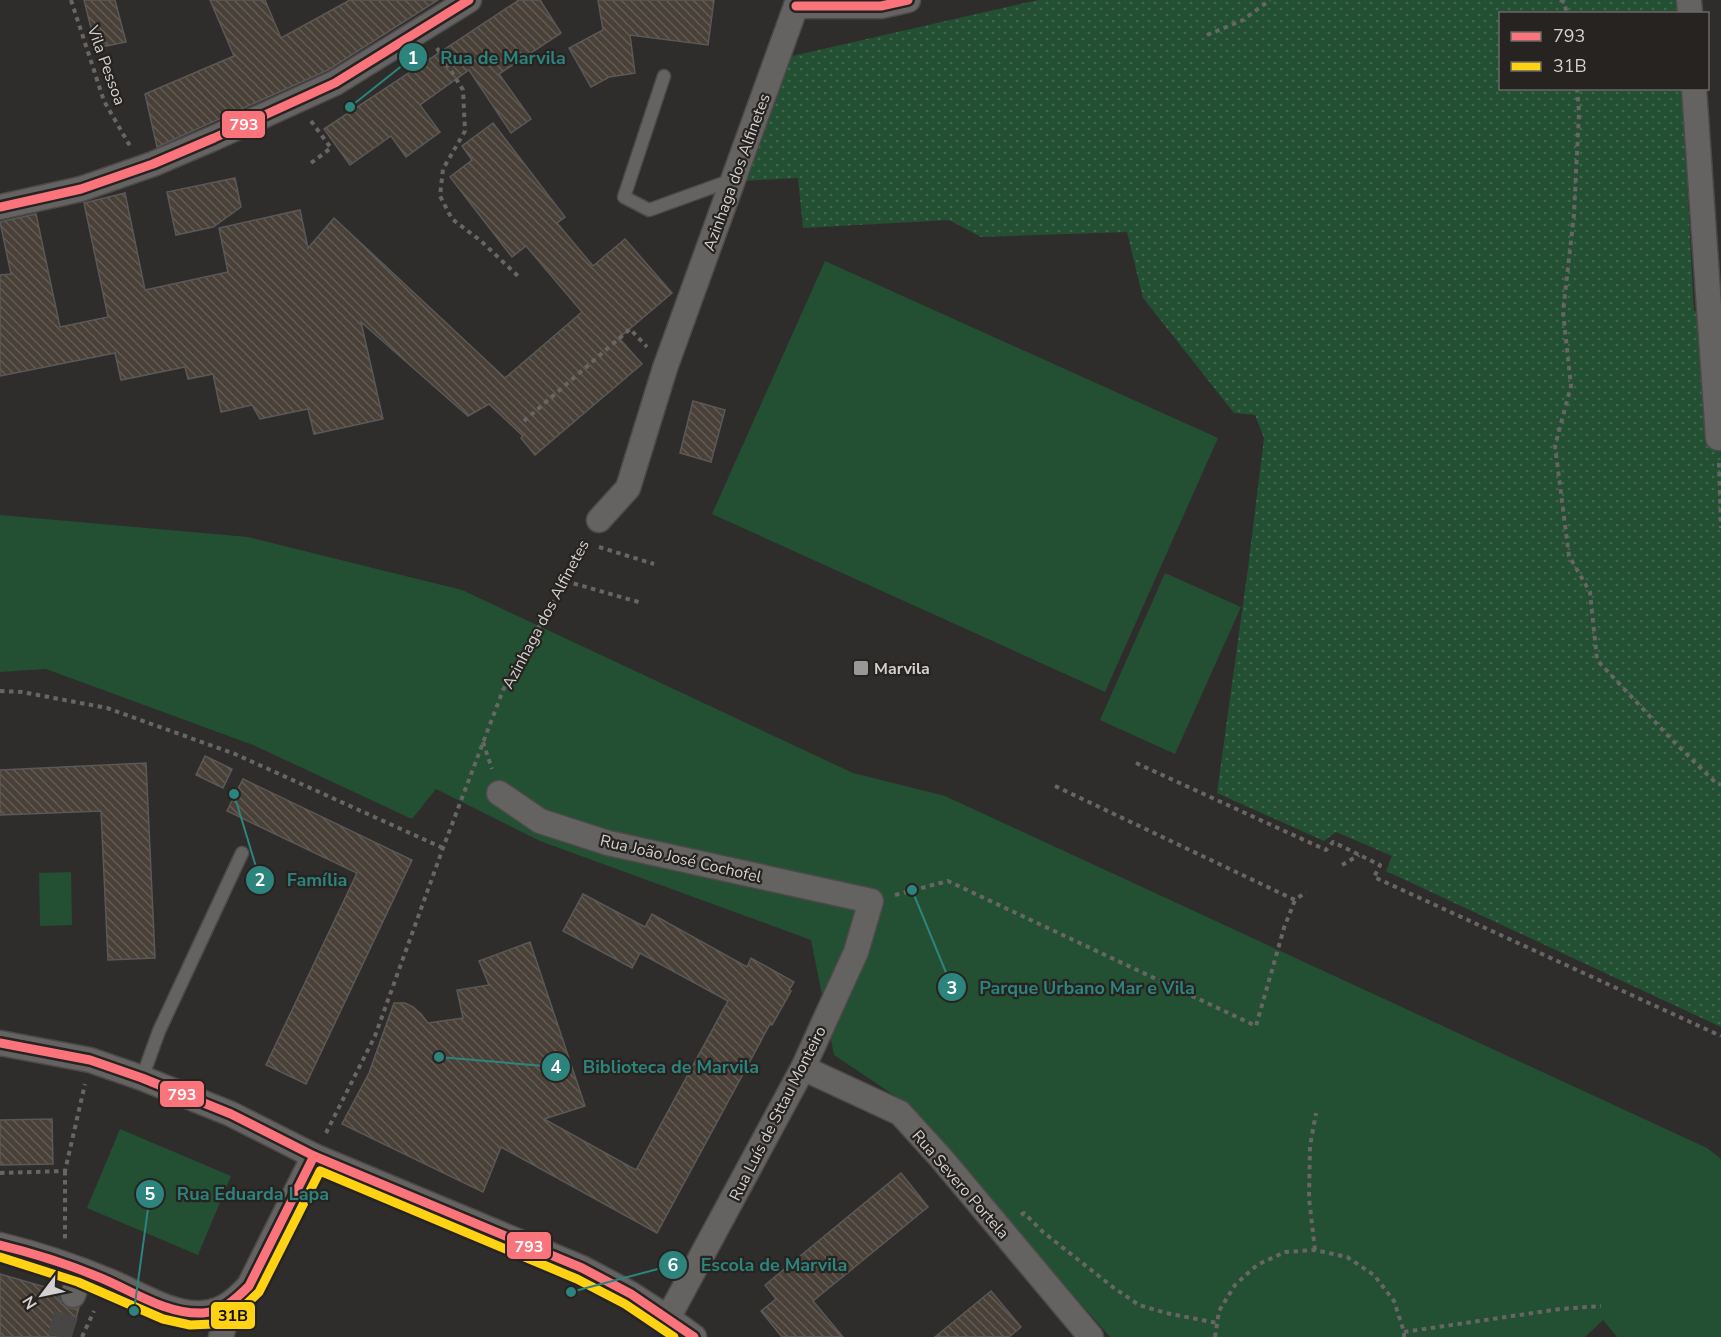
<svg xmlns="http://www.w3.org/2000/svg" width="1721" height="1337" viewBox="0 0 1721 1337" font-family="'Nunito Sans',sans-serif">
	<defs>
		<pattern id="grass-dots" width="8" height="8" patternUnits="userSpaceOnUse" patternTransform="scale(1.5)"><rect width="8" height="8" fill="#234f32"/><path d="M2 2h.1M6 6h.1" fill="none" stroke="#42674f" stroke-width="1.8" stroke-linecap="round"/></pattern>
		<pattern id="building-back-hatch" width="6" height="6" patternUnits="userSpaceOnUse" patternTransform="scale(1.5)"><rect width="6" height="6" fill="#494038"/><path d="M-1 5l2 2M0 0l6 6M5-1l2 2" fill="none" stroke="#625b54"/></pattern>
	</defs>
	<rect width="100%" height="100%" fill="#2e2d2b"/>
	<path fill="url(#grass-dots)" d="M 1038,0 L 1677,0 L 1677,13 L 1500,14 L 1500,88 L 1682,89 L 1694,311 L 1716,309 L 1721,418 L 1721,1027 L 1386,871 L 1392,856 L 1336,832 L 1324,841 L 1217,793 L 1248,568 L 1264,438 L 1255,415 L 1234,413 L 1143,298 L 1127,232 L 981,237 L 949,220 L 803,228 L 798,178 L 741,181 L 788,57 Z"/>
	<g fill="#234f32">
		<path d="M 825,261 L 1218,438 L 1105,692 L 712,514 Z"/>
		<path d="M 0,515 L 248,537 L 462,590 L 853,773 L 945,796 L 1707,1148 L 1721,1159 L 1721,1337 L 1617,1337 L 1603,1320 L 1585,1337 L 1110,1337 L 907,1104 L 834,1055 L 811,940 L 540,841 L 436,789 L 412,819 L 253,745 L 46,669 L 0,672 Z"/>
		<path d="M 1165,573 L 1241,607 L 1175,754 L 1100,720 Z"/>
		<path d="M 71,872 L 72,925 L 40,926 L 39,873 Z"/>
		<path d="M 120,1129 L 231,1176 L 198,1255 L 87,1208 Z"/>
	</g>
	<g fill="url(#building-back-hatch)" stroke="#5a5958" stroke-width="1.5">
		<path d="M 84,0 L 115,0 L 126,42 L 96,48 Z"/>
		<path d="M 210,0 L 265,0 L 281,38 L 350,0 L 438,0 L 328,70 L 157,147 L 145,94 L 234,56 Z"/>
		<path d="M 519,0 L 540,0 L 561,33 L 499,74 L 531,119 L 511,133 L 469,70 L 420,105 L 440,132 L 406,157 L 391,136 L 350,165 L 324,129 Z"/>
		<path d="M 598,0 L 714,0 L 708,45 L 630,35 L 635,73 L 609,77 L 591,87 L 569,48 L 603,30 Z"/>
		<path d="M 493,123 L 565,217 L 557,223 L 593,266 L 625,239 L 672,293 L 619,338 L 642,364 L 535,455 L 521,438 L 523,436 L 489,404 L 468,416 L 361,322 L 383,419 L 314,434 L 308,409 L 260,419 L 252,405 L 221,412 L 213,374 L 188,379 L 185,367 L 121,380 L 115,353 L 0,376 L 0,275 L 11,274 L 0,222 L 36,214 L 60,327 L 108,317 L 84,203 L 125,193 L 145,290 L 228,272 L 219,228 L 300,210 L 308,248 L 334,218 L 505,378 L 582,312 L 526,246 L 512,257 L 450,177 L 472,160 L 462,146 Z"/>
		<path d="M 235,178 L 241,207 L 213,227 L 176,235 L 167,192 Z"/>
		<path d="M 693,401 L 725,410 L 711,462 L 680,453 Z"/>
		<path d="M 205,756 L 232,769 L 223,788 L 196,775 Z"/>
		<path d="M 146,763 L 155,958 L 108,960 L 101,811 L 0,815 L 0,770 Z"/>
		<path d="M 243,779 L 412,860 L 306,1084 L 266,1065 L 357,873 L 227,811 Z"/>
		<path d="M 583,894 L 645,927 L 652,914 L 747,967 L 751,958 L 794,982 L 789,990 L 791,991 L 772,1025 L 770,1024 L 657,1233 L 501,1147 L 483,1192 L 342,1124 L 369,1073 L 394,1003 L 405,1003 L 413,1007 L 421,1014 L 428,1023 L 463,1018 L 457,990 L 489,985 L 479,961 L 530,942 L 585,1106 L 544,1119 L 636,1170 L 728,1001 L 640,953 L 632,968 L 563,931 Z"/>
		<path d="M 52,1119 L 53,1164 L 0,1165 L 0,1120 Z"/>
		<path d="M 901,1173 L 928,1207 L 813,1301 L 843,1337 L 782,1337 L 761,1311 L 776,1299 L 765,1285 Z"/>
		<path d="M 0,1274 L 59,1291 L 59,1298 L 62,1304 L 69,1308 L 75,1309 L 79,1307 L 71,1337 L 0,1337 Z"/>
		<path d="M 991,1291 L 1021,1327 L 1009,1337 L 935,1337 Z"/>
	</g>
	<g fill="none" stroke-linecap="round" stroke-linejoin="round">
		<path stroke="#474644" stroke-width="24" stroke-dasharray="24 12" stroke-linecap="butt" d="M 59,1337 L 73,1295"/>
		<g stroke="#4c4a49" stroke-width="15">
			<g id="service">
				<path d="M 664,76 L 624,197 L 649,210 L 732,180"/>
				<path d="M 142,1078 L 159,1031 L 242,853"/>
			</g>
		</g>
		<g stroke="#4c4a49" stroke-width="27">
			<g id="minor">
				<path d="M 1689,0 L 1690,14"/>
				<path d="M 796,6 L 881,6 L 908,0"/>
				<path d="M 1694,88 L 1718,438"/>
				<path d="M 0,207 L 81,189 L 153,164 L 214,138 L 335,83 L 469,0"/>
				<path d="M 599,520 L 628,488 L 665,368 L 796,6"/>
				<path d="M 499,793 L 540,821 L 608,843 L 871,901 L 856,952 L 803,1068 L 668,1318"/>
				<path d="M 0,1043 L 90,1060 L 142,1078 L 231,1114 L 314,1156 L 582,1268 L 631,1294 L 668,1318 L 694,1337"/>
				<path d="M 803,1068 L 900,1113 L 941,1158 L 1091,1337"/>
				<path d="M 0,1245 C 37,1254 73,1266 109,1281 C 136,1292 172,1316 203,1313 C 223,1312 236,1300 249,1286 L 314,1156"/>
				<path d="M 73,1295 L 82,1271"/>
				<path d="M 221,1337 L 230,1304"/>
			</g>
		</g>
		<g stroke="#676665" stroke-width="4" stroke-dasharray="4.5 4.5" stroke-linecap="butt">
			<path d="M 71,0 L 104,101 L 130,146"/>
			<path d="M 1560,0 L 1564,2 L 1567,14"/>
			<path d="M 1207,35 L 1243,20 L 1270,0"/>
			<path d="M 437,48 L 463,90 L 465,131 L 443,169 L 440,196 L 452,219 L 481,241 L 519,277"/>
			<path d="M 1577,88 L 1579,113 L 1574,214 L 1563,312 L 1571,386 L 1555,446 L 1569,556 L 1590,592 L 1597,660 L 1672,740 L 1715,782 L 1721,785"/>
			<path d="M 311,121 L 331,148 L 311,163"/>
			<path d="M 524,421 L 630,329 L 647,347"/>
			<path d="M 1719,463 L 1721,528"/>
			<path d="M 599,547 L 654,564"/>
			<path d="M 565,581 L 642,603"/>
			<path d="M 0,691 L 22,692 L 107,708 L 235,754 L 443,848"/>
			<path d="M 483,742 L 492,769"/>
			<path d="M 1136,763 L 1326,850 L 1333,842 L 1380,865 L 1374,877 L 1721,1036"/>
			<path d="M 1055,786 L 1295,900 L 1306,892"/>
			<path d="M 1342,865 L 1359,855"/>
			<path d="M 895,895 L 948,881 L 1256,1026 L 1284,928 L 1295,900"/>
			<path d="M 326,1133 L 375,1036 L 443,848 L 503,690 L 565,581 L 583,539"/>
			<path d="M 65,1171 L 65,1239"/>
			<path d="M 0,1173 L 65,1171 L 85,1084"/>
			<path d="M 1021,1215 L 1024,1213 L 1043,1232 L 1114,1288 L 1139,1305 L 1166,1313 L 1217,1323"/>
			<path d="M 1315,1250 L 1309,1198 L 1310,1146 L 1316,1113"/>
			<path d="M 1404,1332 L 1560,1309 L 1601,1306"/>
			<path d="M 82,1337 L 94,1311"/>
			<path d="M 1215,1337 L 1219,1311 L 1235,1285 L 1257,1265 L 1285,1252 L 1315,1250 L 1347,1257 L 1374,1275 L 1394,1301 L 1404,1332 L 1404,1337"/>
		</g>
		<use href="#service" stroke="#646361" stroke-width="12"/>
		<use href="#minor" stroke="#646361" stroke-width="24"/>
		<g stroke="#262321" stroke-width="14">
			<g id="bus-1">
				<path d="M 796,6 L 881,6 L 908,0"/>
				<path d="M 0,207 L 81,189 L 153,164 L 214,138 L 335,83 L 469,0"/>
				<path d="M 0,1043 L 90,1060 L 142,1078 L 231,1114 L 314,1156 L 582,1268 L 631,1294 L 694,1337"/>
				<path d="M 0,1245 C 33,1253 65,1263 96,1276 C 130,1289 165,1315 203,1313 C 222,1312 236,1299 249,1286 L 314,1156"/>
			</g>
		</g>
		<g stroke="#262321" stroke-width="14">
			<path id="bus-2" d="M 0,1257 L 78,1282 L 163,1319 L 190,1325 L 213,1324 L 236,1314 L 259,1292 L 320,1171 L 577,1279 L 625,1304 L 674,1337"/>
		</g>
		<use href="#bus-1" stroke="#fc747b" stroke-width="9"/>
		<use href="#bus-2" stroke="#ffd214" stroke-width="9"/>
	</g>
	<rect fill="#999896" stroke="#262321" stroke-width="2" x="853" y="660" width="16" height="16" rx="3"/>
	<g text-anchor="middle" stroke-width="4.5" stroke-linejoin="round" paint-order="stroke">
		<g font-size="16" fill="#d3d1cf" stroke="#262321">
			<text transform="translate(107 65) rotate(70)" y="6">Vila Pessoa</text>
			<text transform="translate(736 172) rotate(-70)" y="6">Azinhaga dos Alfinetes</text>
			<text transform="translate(545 614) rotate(-62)" y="6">Azinhaga dos Alfinetes</text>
			<text transform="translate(681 858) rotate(13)" y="6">Rua João José Cochofel</text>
			<text transform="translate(777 1113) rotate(-63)" y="6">Rua Luís de Sttau Monteiro</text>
			<text transform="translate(961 1184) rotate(49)" y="6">Rua Severo Portela</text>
		</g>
		<g font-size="16" font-weight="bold" fill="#d3d1cf" stroke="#262321" text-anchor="start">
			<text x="874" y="674">Marvila</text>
		</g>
	</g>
	<path fill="none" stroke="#2c847d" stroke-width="2" d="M350 107L413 57M234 794L260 880M912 890L952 987M439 1057L556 1067M134 1311L150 1194M571 1292L673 1265"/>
	<g fill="#2c847d" stroke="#262321" stroke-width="2">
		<circle cx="350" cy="107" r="6"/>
		<circle cx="234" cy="794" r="6"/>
		<circle cx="912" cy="890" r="6"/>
		<circle cx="439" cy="1057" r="6"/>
		<circle cx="134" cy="1311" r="6"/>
		<circle cx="571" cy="1292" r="6"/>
		<circle cx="413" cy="57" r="15"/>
		<circle cx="260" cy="880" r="15"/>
		<circle cx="952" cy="987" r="15"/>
		<circle cx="556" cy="1067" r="15"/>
		<circle cx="150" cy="1194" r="15"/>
		<circle cx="673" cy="1265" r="15"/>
	</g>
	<g font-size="18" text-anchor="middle" font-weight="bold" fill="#fff">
		<text x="413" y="64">1</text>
		<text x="260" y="886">2</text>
		<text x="952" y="994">3</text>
		<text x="556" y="1073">4</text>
		<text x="150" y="1200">5</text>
		<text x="673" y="1271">6</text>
	</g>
	<g font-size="18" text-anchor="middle" font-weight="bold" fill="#2c847d" stroke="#262321" stroke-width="4.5" stroke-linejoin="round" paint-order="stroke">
		<text x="503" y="64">Rua de Marvila</text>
		<text x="317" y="886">Família</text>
		<text x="1087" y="994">Parque Urbano Mar e Vila</text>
		<text x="671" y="1073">Biblioteca de Marvila</text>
		<text x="253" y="1200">Rua Eduarda Lapa</text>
		<text x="774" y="1271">Escola de Marvila</text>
	</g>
	<g stroke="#262321" stroke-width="2">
		<rect x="221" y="110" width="45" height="29" rx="6" fill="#fc747b"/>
		<rect x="159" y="1080" width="46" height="28" rx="6" fill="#fc747b"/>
		<rect x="506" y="1231" width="46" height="29" rx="6" fill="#fc747b"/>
		<rect x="210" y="1301" width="46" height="29" rx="6" fill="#ffd214"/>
	</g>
	<g font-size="16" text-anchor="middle" font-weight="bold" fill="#fff">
		<text x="244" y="130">793</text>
		<text x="182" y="1100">793</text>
		<text x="529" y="1252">793</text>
	</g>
	<g font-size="16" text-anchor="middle" font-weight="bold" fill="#111">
		<text x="233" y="1321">31B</text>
	</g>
	<rect x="1499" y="12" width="210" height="78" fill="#262321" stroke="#6b6967" stroke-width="1.5"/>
	<rect x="1511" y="32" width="30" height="9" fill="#fc747b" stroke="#6b6967" stroke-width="1.5"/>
	<text x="1553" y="42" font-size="18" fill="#d3d1cf">793</text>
	<rect x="1511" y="62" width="30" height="9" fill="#ffd214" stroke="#6b6967" stroke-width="1.5"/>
	<text x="1553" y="72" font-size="18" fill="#d3d1cf">31B</text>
	<g transform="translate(42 1295) rotate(238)" stroke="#262321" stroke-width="4.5" paint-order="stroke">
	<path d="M0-4.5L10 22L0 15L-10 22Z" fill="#d3d1cf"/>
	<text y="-9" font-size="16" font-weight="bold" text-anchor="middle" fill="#d3d1cf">N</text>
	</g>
</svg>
